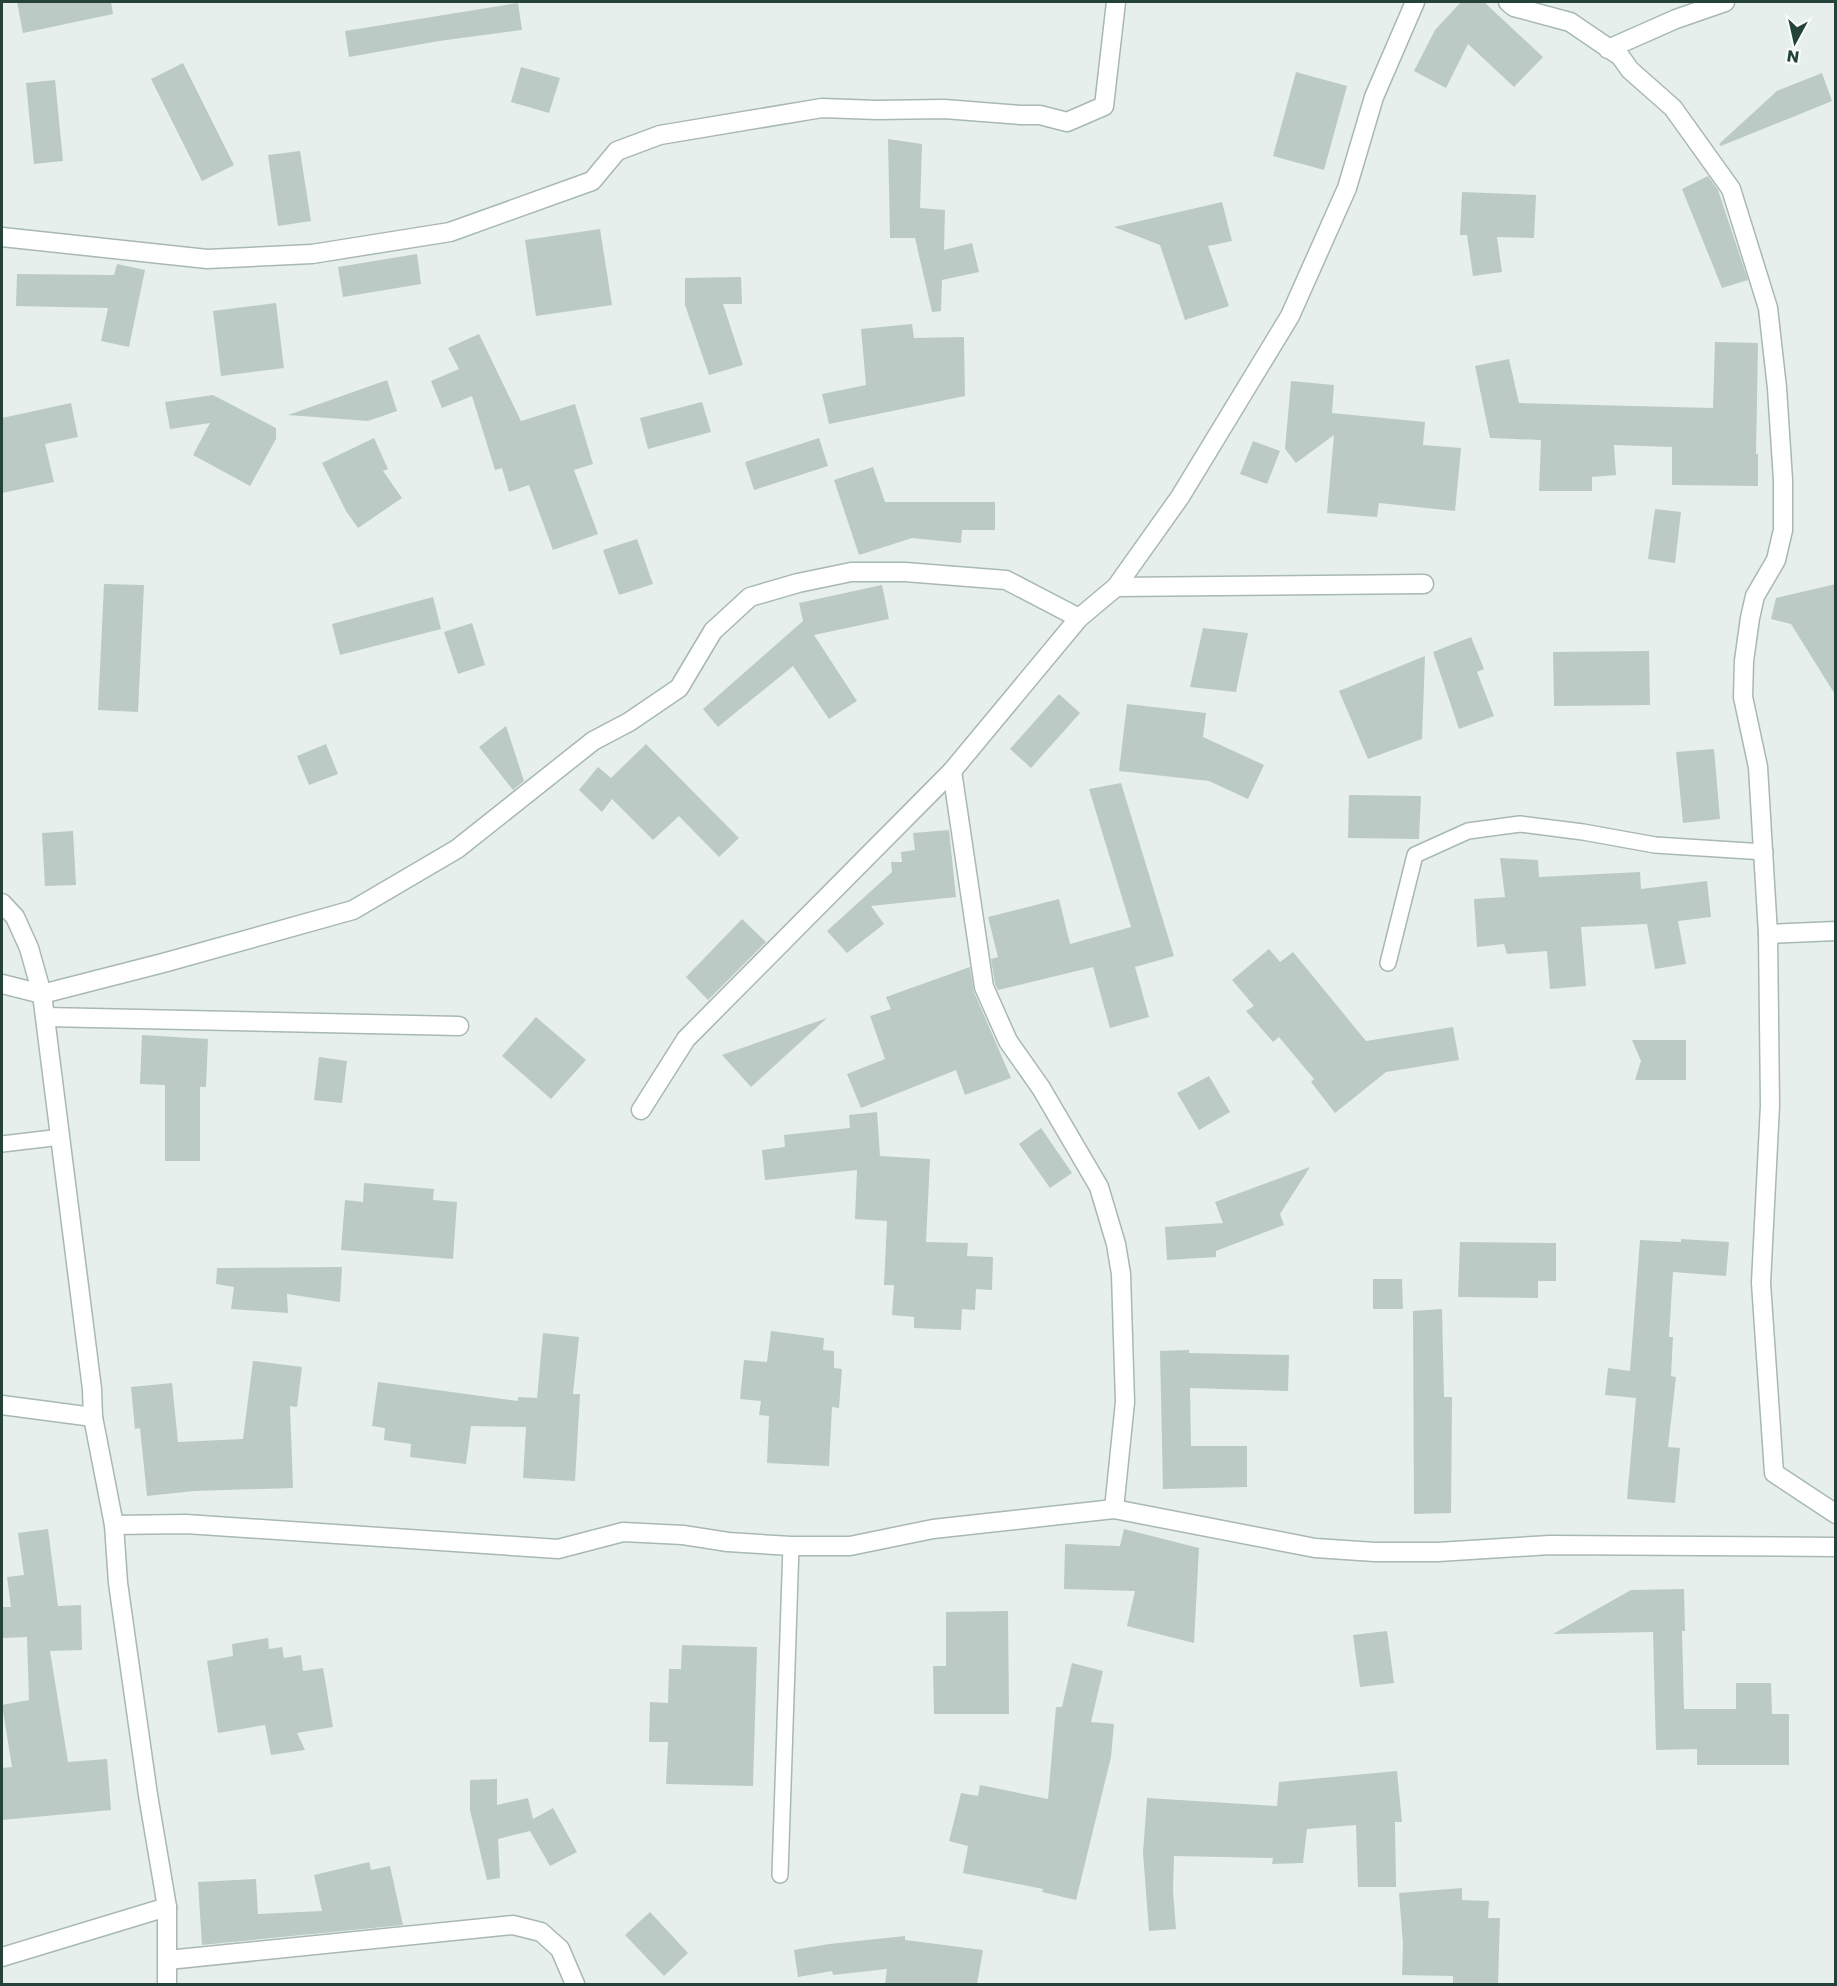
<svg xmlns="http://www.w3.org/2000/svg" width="1837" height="1986" viewBox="0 0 1837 1986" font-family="Poppins,sans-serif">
	<rect width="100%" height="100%" fill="#e6efeb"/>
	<g fill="#bbcac4">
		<path d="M 17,2 L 111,2 L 113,14 L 23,33 Z"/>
		<path d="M 1461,2 L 1484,2 L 1543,57 L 1514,87 L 1468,44 L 1446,88 L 1414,71 L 1435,30 Z"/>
		<path d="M 518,3 L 522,30 L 439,41 L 349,57 L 345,31 Z"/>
		<path d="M 183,63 L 234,165 L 202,181 L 151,79 Z"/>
		<path d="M 521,67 L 560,78 L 549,113 L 511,102 Z"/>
		<path d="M 1296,72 L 1347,86 L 1324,170 L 1273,156 Z"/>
		<path d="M 1822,73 L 1832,101 L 1721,146 L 1719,144 L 1777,91 Z"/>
		<path d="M 55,80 L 63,161 L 34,164 L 26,83 Z"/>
		<path d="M 888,139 L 922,144 L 920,208 L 945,210 L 944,250 L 972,243 L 979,272 L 942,280 L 941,311 L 932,312 L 915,238 L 890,238 Z"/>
		<path d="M 300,151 L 311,221 L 278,226 L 268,155 Z"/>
		<path d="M 1708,176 L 1718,190 L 1748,280 L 1722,288 L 1682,189 Z"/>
		<path d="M 1462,192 L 1536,195 L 1534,238 L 1497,237 L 1502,272 L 1473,276 L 1467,235 L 1460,235 Z"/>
		<path d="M 1222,202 L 1232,241 L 1208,246 L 1229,306 L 1185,320 L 1160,245 L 1114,227 Z"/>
		<path d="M 600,229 L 612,305 L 536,316 L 525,240 Z"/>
		<path d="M 417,254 L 421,284 L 343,297 L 338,267 Z"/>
		<path d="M 117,264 L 145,270 L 129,347 L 101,341 L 108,308 L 16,306 L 17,274 L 114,275 Z"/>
		<path d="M 741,277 L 742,304 L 723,304 L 743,365 L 709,375 L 685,305 L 685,278 Z"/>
		<path d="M 276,303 L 284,368 L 221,376 L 213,311 Z"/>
		<path d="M 912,324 L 914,338 L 964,337 L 965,396 L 829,424 L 822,394 L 866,385 L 861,329 Z"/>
		<path d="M 479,334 L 521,421 L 575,404 L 593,464 L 574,470 L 598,534 L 553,550 L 529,485 L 509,492 L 502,468 L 495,470 L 472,396 L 442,408 L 431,381 L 459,369 L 448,348 Z"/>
		<path d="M 1715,342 L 1758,343 L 1756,454 L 1758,454 L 1758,486 L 1672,485 L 1672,447 L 1614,445 L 1616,475 L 1592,477 L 1592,491 L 1539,491 L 1541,440 L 1490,438 L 1475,366 L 1509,359 L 1519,403 L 1713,408 Z"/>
		<path d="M 387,380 L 397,411 L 368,421 L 288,415 Z"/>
		<path d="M 1291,381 L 1334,385 L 1332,413 L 1425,422 L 1423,445 L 1461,448 L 1455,511 L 1379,503 L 1377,517 L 1327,513 L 1334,435 L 1296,463 L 1285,449 Z"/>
		<path d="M 213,395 L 276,428 L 276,439 L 250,486 L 193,455 L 210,423 L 170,429 L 165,402 Z"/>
		<path d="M 702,402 L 711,432 L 648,449 L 640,418 Z"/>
		<path d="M 71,403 L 78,437 L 45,444 L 54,482 L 2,493 L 2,418 Z"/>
		<path d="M 374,438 L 388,469 L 383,471 L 402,498 L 358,528 L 346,511 L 322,463 Z"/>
		<path d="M 819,438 L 828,466 L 754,490 L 745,462 Z"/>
		<path d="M 1253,441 L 1280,451 L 1267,484 L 1240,474 Z"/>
		<path d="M 873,467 L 885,502 L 995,502 L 995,530 L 962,530 L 961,543 L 912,538 L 859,555 L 834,480 Z"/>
		<path d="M 1655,509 L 1681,512 L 1675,563 L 1648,559 Z"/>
		<path d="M 637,539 L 653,584 L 619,595 L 603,550 Z"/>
		<path d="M 104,584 L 144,585 L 138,712 L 98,710 Z"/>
		<path d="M 1836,584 L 1836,696 L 1791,624 L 1771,619 L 1776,598 Z"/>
		<path d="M 882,585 L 889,619 L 814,635 L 857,701 L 829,719 L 793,666 L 718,727 L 703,709 L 803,621 L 799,603 Z"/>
		<path d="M 433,597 L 441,629 L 340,655 L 332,624 Z"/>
		<path d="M 472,623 L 485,665 L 458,674 L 444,632 Z"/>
		<path d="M 1203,628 L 1248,633 L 1236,692 L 1190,687 Z"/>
		<path d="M 1471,637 L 1484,669 L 1477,672 L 1494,716 L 1459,729 L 1433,652 Z"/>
		<path d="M 1649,651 L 1650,705 L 1554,706 L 1553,652 Z"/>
		<path d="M 1425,656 L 1422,739 L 1368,759 L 1339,691 Z"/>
		<path d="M 1059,694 L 1080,713 L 1031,768 L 1010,749 Z"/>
		<path d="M 1127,704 L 1206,713 L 1203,737 L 1264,765 L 1248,799 L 1209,781 L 1119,771 Z"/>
		<path d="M 506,726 L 524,781 L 513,790 L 479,747 Z"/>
		<path d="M 326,744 L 338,774 L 309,785 L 297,756 Z"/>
		<path d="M 646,744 L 739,838 L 719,857 L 679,816 L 653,840 L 612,799 L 602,812 L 579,790 L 598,767 L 611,778 Z"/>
		<path d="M 1714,749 L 1720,819 L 1683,823 L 1676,752 Z"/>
		<path d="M 1121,783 L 1174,956 L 1135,967 L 1149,1017 L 1110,1028 L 1093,967 L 998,990 L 995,984 L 991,959 L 998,957 L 988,917 L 1059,899 L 1070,944 L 1131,927 L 1089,789 Z"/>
		<path d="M 1349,795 L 1421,796 L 1419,839 L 1348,838 Z"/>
		<path d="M 949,830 L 956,897 L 871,906 L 884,924 L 847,953 L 827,931 L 892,872 L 891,862 L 902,862 L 901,852 L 915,850 L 913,833 Z"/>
		<path d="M 73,831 L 76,885 L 45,886 L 42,833 Z"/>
		<path d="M 1500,858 L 1538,860 L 1539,877 L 1640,872 L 1641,889 L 1707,881 L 1711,917 L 1678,921 L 1686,964 L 1655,969 L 1647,924 L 1581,927 L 1586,986 L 1550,989 L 1547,951 L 1507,954 L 1504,944 L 1477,947 L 1474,899 L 1505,897 Z"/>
		<path d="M 742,919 L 766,942 L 708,1000 L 686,977 Z"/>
		<path d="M 1269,949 L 1280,962 L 1293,952 L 1366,1041 L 1453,1027 L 1459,1060 L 1386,1072 L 1335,1113 L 1311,1082 L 1314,1079 L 1279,1037 L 1273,1042 L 1246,1011 L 1254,1006 L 1232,980 Z"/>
		<path d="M 970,967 L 974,992 L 1011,1078 L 965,1095 L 956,1070 L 861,1108 L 847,1074 L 885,1059 L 870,1016 L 891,1009 L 886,997 Z"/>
		<path d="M 536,1017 L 586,1060 L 551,1099 L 502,1056 Z"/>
		<path d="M 827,1018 L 751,1087 L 722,1055 Z"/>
		<path d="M 142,1035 L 208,1039 L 206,1087 L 200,1087 L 200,1161 L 165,1161 L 165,1085 L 140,1084 Z"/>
		<path d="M 1632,1040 L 1686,1040 L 1686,1080 L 1635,1080 L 1641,1061 Z"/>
		<path d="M 319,1057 L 347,1061 L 342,1103 L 314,1100 Z"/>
		<path d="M 1209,1076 L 1230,1112 L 1199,1130 L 1177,1093 Z"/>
		<path d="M 877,1112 L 880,1156 L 930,1159 L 926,1242 L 968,1243 L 967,1256 L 993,1257 L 992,1290 L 976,1289 L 975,1310 L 962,1309 L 961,1330 L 914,1328 L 914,1317 L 892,1315 L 894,1285 L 884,1285 L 887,1221 L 855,1219 L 857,1170 L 765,1180 L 762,1150 L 785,1147 L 784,1135 L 850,1128 L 849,1115 Z"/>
		<path d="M 1041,1128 L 1072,1173 L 1050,1188 L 1019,1144 Z"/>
		<path d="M 1310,1167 L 1280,1214 L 1284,1225 L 1216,1251 L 1216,1257 L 1167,1260 L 1165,1227 L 1223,1223 L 1215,1202 Z"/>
		<path d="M 364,1183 L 434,1189 L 433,1200 L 457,1202 L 453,1259 L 341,1250 L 345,1200 L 363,1202 Z"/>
		<path d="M 1681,1239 L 1729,1242 L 1726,1276 L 1673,1272 L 1669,1337 L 1673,1337 L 1671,1376 L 1676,1377 L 1668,1447 L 1680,1448 L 1675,1503 L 1627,1499 L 1636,1398 L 1605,1395 L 1608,1368 L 1630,1371 L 1640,1240 L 1681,1242 Z"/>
		<path d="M 1460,1242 L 1556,1243 L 1556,1281 L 1538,1281 L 1538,1298 L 1458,1297 Z"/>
		<path d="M 342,1267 L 340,1302 L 287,1294 L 288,1313 L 231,1309 L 234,1287 L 216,1284 L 217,1268 Z"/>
		<path d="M 1373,1279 L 1402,1279 L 1403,1309 L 1373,1309 Z"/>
		<path d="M 1442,1309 L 1444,1397 L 1452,1397 L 1451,1513 L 1414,1514 L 1413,1311 Z"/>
		<path d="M 771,1331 L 824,1338 L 823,1350 L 834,1351 L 834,1368 L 842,1369 L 839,1408 L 832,1407 L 829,1466 L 767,1463 L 769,1416 L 759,1415 L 761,1401 L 740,1399 L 744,1360 L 767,1362 Z"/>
		<path d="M 543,1333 L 579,1337 L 573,1394 L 580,1394 L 575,1481 L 523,1478 L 526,1427 L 471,1426 L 466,1464 L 410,1457 L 411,1444 L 384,1440 L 385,1428 L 372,1426 L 378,1382 L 518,1401 L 518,1397 L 537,1398 Z"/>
		<path d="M 1189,1350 L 1189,1353 L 1289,1355 L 1288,1391 L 1190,1388 L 1191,1446 L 1247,1446 L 1247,1487 L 1163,1489 L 1160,1351 Z"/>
		<path d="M 253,1361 L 302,1367 L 297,1407 L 290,1406 L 293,1488 L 194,1491 L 147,1496 L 140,1428 L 135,1429 L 131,1387 L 172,1383 L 178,1442 L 243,1439 Z"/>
		<path d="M 48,1529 L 58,1606 L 81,1605 L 82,1650 L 50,1651 L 68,1762 L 107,1759 L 111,1810 L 2,1820 L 2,1768 L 12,1767 L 2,1705 L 29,1700 L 27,1637 L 3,1638 L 2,1607 L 11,1607 L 7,1577 L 24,1575 L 18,1533 Z"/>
		<path d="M 1124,1529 L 1199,1548 L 1194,1643 L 1127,1626 L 1135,1591 L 1064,1589 L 1065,1544 L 1120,1546 Z"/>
		<path d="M 1684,1589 L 1685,1631 L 1682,1631 L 1684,1709 L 1736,1709 L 1736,1683 L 1771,1683 L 1772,1714 L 1789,1714 L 1789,1765 L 1697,1765 L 1697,1749 L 1656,1750 L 1653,1632 L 1553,1634 L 1631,1590 Z"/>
		<path d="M 1008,1611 L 1009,1714 L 934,1714 L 933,1666 L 946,1666 L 946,1612 Z"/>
		<path d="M 1387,1631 L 1394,1683 L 1360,1687 L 1353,1635 Z"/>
		<path d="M 268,1638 L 269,1649 L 282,1647 L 284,1658 L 301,1655 L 303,1671 L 323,1668 L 333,1727 L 297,1733 L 305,1750 L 271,1755 L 265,1725 L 218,1733 L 207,1661 L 233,1656 L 232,1644 Z"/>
		<path d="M 682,1645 L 757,1647 L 753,1786 L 666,1784 L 668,1742 L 649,1742 L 650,1702 L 668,1703 L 669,1669 L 681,1669 Z"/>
		<path d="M 1072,1663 L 1103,1671 L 1091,1722 L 1114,1724 L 1111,1757 L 1076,1900 L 1042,1892 L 1043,1889 L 963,1873 L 968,1846 L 949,1841 L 961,1793 L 978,1796 L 980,1785 L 1048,1799 L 1056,1707 L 1062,1707 Z"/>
		<path d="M 1397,1771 L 1402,1822 L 1395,1822 L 1396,1887 L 1358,1887 L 1356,1825 L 1307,1829 L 1303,1863 L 1272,1864 L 1273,1858 L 1174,1856 L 1173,1891 L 1176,1929 L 1149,1931 L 1143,1853 L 1147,1798 L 1277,1806 L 1279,1782 Z"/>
		<path d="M 497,1779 L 497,1805 L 528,1798 L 533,1819 L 553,1808 L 577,1852 L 550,1866 L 530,1831 L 498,1839 L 500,1878 L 487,1880 L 470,1810 L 470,1780 Z"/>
		<path d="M 369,1862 L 371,1870 L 390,1866 L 403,1925 L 202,1945 L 198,1882 L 256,1879 L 258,1914 L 322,1911 L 314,1875 Z"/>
		<path d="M 1462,1888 L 1462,1900 L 1489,1901 L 1488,1918 L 1500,1918 L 1498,1984 L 1453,1984 L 1453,1976 L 1402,1975 L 1403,1944 L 1399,1893 Z"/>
		<path d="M 650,1912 L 688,1953 L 664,1976 L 625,1935 Z"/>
		<path d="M 905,1936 L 905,1940 L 983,1950 L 977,1984 L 885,1984 L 887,1969 L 833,1975 L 832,1971 L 798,1977 L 794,1950 L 829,1944 Z"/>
	</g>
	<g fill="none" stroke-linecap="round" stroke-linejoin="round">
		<g stroke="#a8b8b2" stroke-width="18">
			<g id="service">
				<path d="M 1388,963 L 1415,855 L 1468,831 L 1520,824 L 1583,832 L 1655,845 L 1765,852"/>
				<path d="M 2,1144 L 61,1137"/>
				<path d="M 780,1875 L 791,1546"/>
			</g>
		</g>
		<g stroke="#a8b8b2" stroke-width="21">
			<g id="minor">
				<path d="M 1508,2 L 1514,7 L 1570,22 L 1620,56 L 1630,70 L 1673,108 L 1731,189 L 1768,308 L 1777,388 L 1783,480 L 1783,530 L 1776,560 L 1755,596 L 1750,618 L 1744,661 L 1743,697 L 1758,767 L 1768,934 L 1770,1105 L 1761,1283 L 1774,1473 L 1836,1514"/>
				<path d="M 1608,49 L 1676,19 L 1725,2"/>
				<path d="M 2,237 L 207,259 L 312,254 L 450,232 L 592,181 L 617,151 L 660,135 L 822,108 L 877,110 L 944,109 L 1021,115 L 1040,115 L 1067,122 L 1104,106 L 1116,2"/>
				<path d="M 1116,587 L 1424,584"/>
				<path d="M 952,771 L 984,987 L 1008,1041 L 1041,1088 L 1099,1187 L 1116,1244 L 1121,1274 L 1125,1402 L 1114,1509"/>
				<path d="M 2,903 L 15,917 L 29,948 L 42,994 L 92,1389 L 93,1417 L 114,1525 L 118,1583 L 148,1795 L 167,1907 L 167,1984"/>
				<path d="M 1768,934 L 1836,931"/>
				<path d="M 2,984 L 42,994 L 163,963 L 353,910 L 457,849 L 593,741 L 629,722 L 679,688 L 713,631 L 750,597 L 798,583 L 851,572 L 905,572 L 1006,580 L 1079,618"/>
				<path d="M 46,1017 L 459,1026"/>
				<path d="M 641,1110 L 686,1039 L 952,771 L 1079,618 L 1116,587 L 1180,497 L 1290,316 L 1347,188 L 1374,97 L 1415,2"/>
				<path d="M 2,1405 L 93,1417"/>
				<path d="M 114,1525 L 186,1524 L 558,1549 L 623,1532 L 683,1535 L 728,1542 L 791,1546 L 850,1546 L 933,1529 L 1114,1509 L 1315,1548 L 1375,1552 L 1438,1552 L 1550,1545 L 1836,1547"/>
				<path d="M 2,1957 L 167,1907"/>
				<path d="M 168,1960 L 513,1925 L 541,1932 L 560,1949 L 575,1984"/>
			</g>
		</g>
		<use href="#service" stroke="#fff" stroke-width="15"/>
		<use href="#minor" stroke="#fff" stroke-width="18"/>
	</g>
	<rect width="1837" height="1986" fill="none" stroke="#24423a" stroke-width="6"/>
	<g transform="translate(1795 42) rotate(188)" stroke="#f7fbf9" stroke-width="4.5" paint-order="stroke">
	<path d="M0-4.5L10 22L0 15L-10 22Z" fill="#24423a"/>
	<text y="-9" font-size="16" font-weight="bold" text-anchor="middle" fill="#24423a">N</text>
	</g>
</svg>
